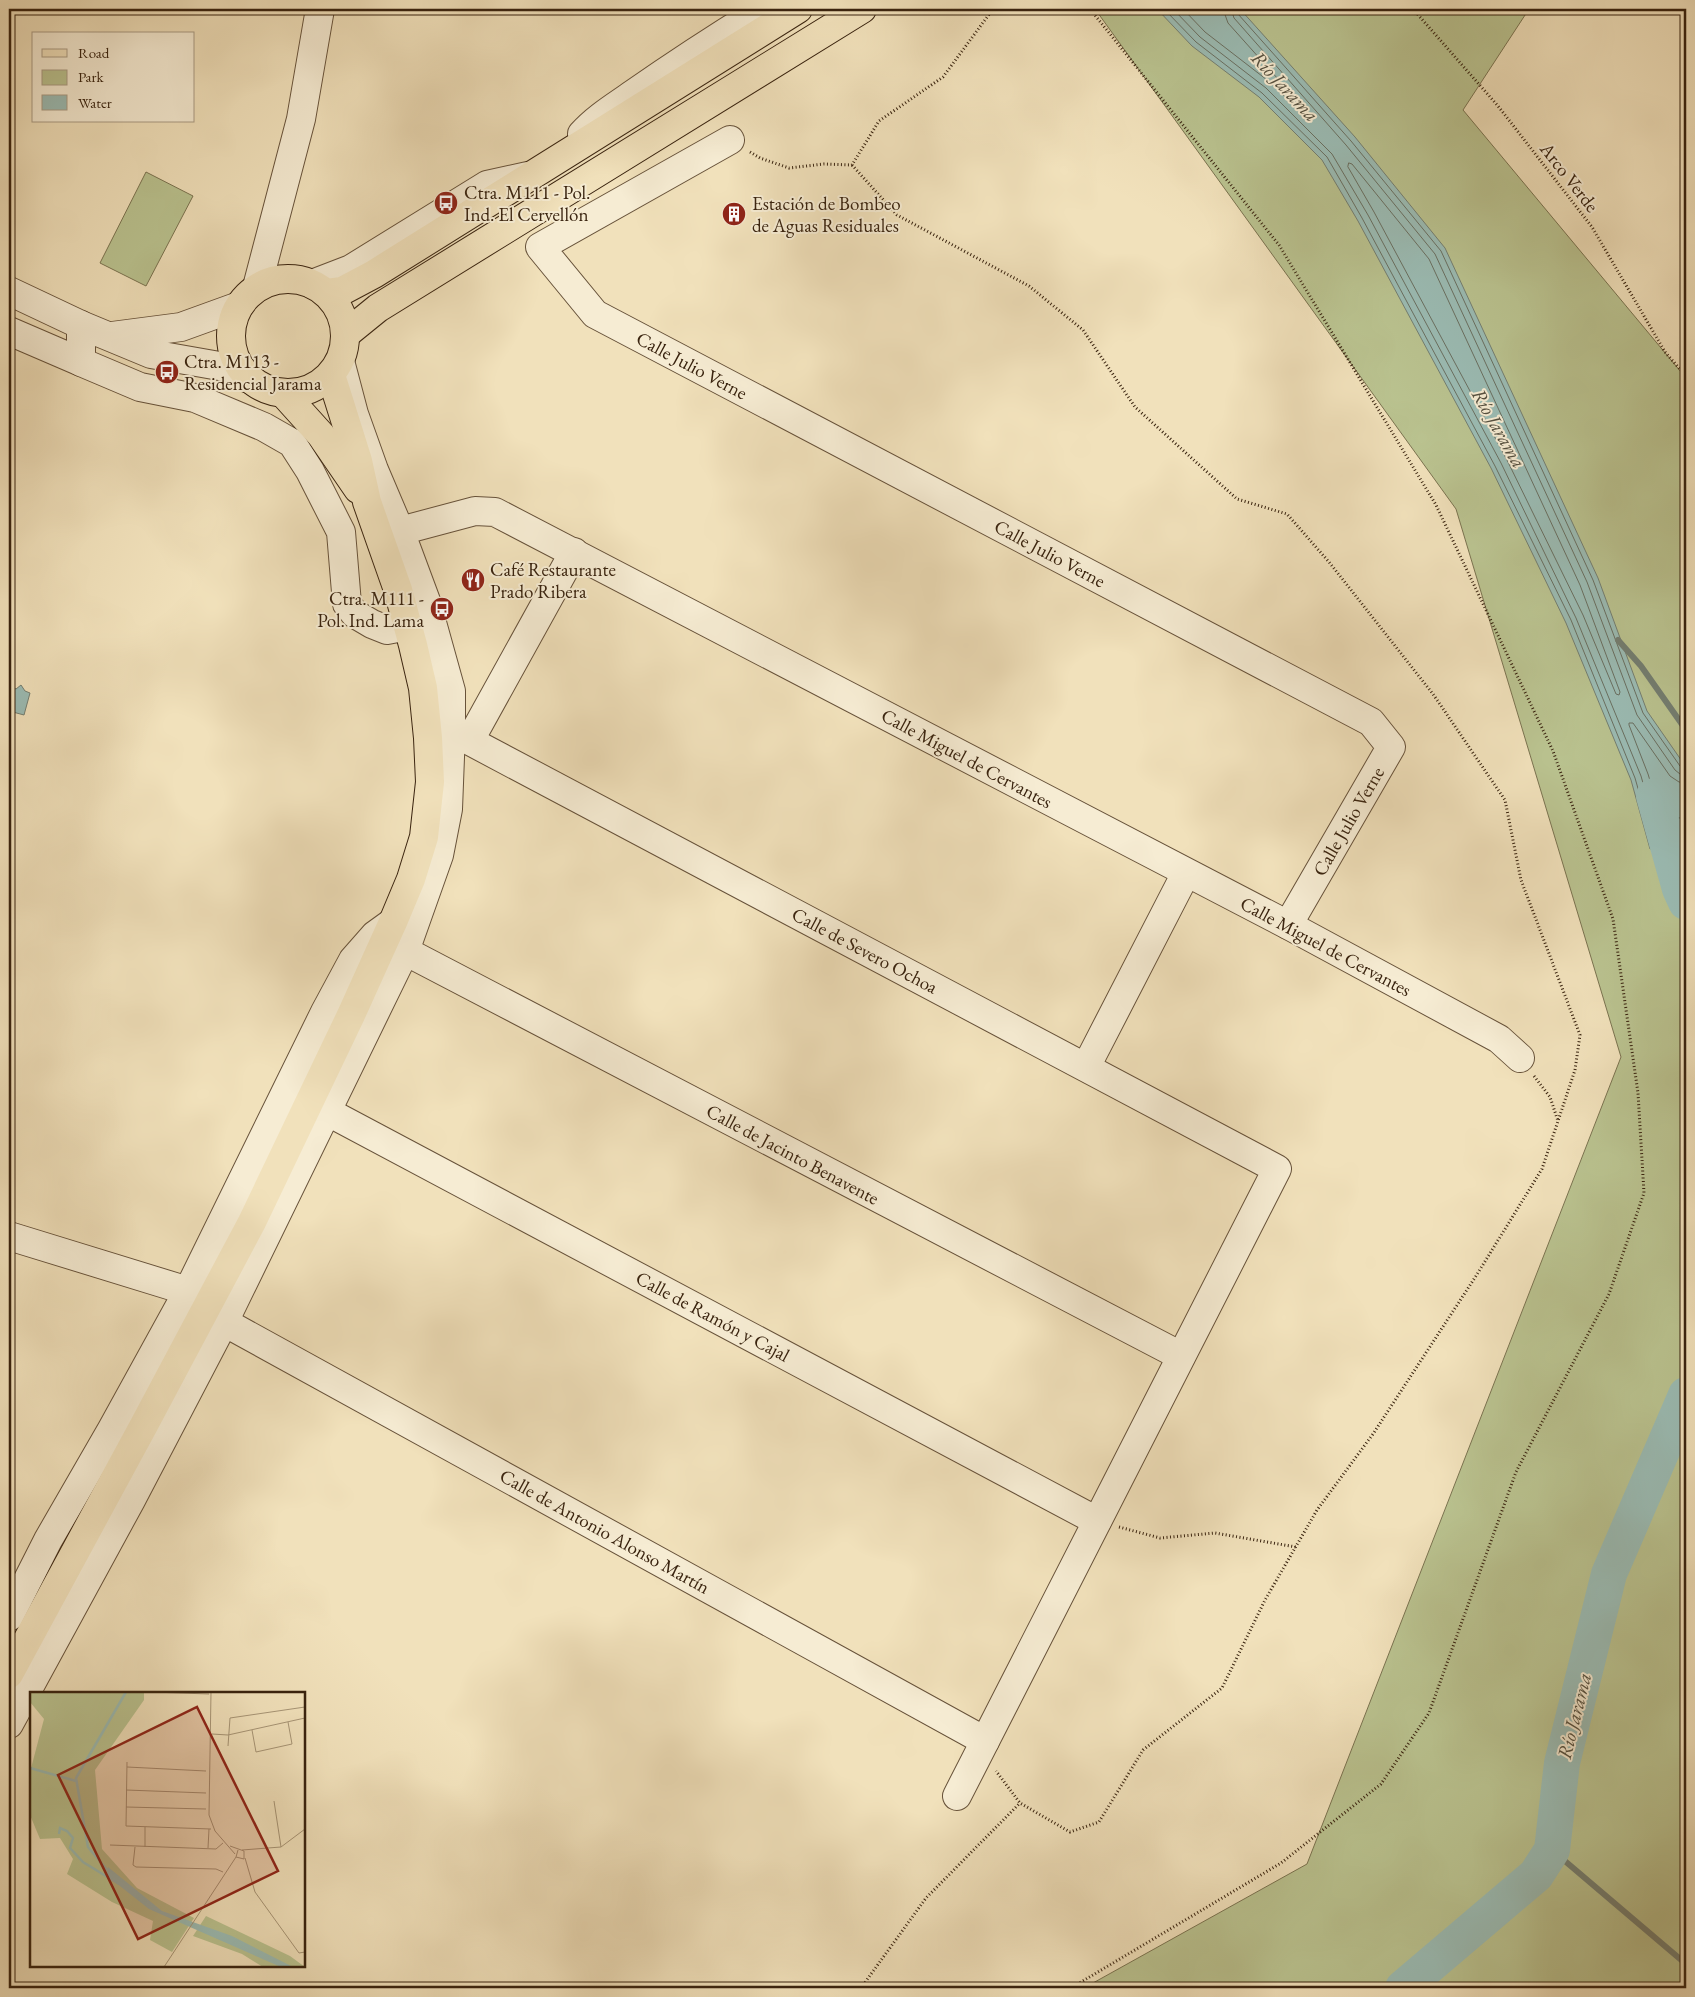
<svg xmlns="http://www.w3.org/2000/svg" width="1695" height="1997" viewBox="0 0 1695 1997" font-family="'EB Garamond',serif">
	<rect width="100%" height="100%" fill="#f1e1bb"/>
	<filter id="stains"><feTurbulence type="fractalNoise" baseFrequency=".004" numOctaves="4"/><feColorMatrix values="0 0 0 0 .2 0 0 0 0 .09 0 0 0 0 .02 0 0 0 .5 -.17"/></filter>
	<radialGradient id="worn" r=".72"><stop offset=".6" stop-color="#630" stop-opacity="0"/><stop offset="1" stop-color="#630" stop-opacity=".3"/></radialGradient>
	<g fill="#bac390" stroke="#7a7350">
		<path d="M 1095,9 L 1529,9 L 1463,110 L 1686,378 L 1686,1988 L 1084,1988 L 1307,1864 L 1621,1057 L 1456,509 Z"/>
		<path d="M 146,172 L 193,196 L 146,286 L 100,263 Z"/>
	</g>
	<g fill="#9bbcb4" stroke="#747f72">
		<path d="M 1157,9 L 1240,9 L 1355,137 L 1445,248 L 1598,578 L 1647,711 L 1686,767 L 1686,834 L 1677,841 L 1650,849 L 1631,780 L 1566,623 L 1491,468 L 1358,221 L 1322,160 L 1259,97 L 1192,46 Z"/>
		<path d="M 21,685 L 25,691 L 30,693 L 24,715 L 9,711 L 9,698 L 12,687 L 16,689 Z"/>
	</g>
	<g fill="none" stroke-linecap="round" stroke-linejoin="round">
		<g stroke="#6a7062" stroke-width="1">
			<path d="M 1164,9 L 1196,42 L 1262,93 L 1327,157 L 1362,218 L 1495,466 L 1571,620 L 1635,778 L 1653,841 L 1656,842 L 1686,830"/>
			<path d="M 1173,9 L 1200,37 L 1266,88 L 1332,154 L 1368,215 L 1501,463 L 1576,618 L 1641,776 L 1657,833 L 1660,834 L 1686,824"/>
			<path d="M 1183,9 L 1205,32 L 1271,83 L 1299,111 L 1302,111 L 1303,107 L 1228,23 L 1223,9"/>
			<path d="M 1231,9 L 1234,18 L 1346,145 L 1435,254 L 1587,582 L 1637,715 L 1675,770 L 1680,774 L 1686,775"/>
			<path d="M 1237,9 L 1238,14 L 1351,141 L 1441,251 L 1593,580 L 1643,713 L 1680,766 L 1686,769"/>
			<path d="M 1349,163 L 1352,164 L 1429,259 L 1580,585 L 1620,692 L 1619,695 L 1616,694 L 1583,615 L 1507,460 L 1374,212 L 1348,167 Z"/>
			<path d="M 1686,783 L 1679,782 L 1670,776 L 1633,723 L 1629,723 L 1629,725 L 1648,774 L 1663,823 L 1666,824 L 1679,818 L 1686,817"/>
		</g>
		<g stroke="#747f72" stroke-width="6">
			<path d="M 1618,640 L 1641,666 L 1686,730"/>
			<path d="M 1552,1850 L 1686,1964"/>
		</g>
		<g stroke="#9bbcb4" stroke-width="36">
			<path d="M 1654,796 L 1680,889 L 1686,902"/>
			<path d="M 1403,1988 L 1536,1875 L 1552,1850 L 1562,1763 L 1609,1574 L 1686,1395"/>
		</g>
		<g stroke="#67523a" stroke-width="30">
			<g id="minor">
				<path d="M 582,134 C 596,118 616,106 633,94 C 676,64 719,36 763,9"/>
				<path d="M 730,140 L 540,247 L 595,314 L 1371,722 L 1391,747 L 1288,925"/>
				<path d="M 312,284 L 351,269 L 487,185 L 528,176"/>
				<path d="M 257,287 L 301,119 L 320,9"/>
				<path d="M 9,291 L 81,325 L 151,354 L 225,367 L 249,379"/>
				<path d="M 81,325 L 81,362 L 140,387 L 195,398 L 264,427 L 292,443 L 310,471 L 341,532 L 347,604 L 355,614 L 372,624 L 387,630 L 408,626"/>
				<path d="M 9,331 L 81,362"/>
				<path d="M 112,336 L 181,327 L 239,306"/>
				<path d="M 400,531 L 475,511 L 495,512 L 1288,925 L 1499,1039 L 1520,1058"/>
				<path d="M 451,731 L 1277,1169 L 957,1796"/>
				<path d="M 470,740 L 574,552"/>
				<path d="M 405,951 L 1181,1356"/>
				<path d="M 1086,1067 L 1186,873"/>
				<path d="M 328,1112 L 1097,1521"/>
				<path d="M 9,1236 L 188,1291"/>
				<path d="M 224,1322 L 985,1741"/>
				<path d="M 9,1617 L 48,1540 L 112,1429 L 188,1291 L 325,1012 L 353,960 L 375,935 L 393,922"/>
				<path d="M 9,1724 L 131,1500 L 224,1322 L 405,951 L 439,855 L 448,809 L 451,731 L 451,691 L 426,601 L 400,531 L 374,470 L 354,414 L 340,361"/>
			</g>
		</g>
		<g stroke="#39230f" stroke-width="30">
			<g id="major">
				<circle cx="288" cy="336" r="57"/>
				<path d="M 327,293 L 342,291 L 374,274 L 798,9"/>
				<path d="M 346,334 L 378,308 L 862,9"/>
				<path d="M 284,394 L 321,435 L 358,489"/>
				<path d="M 9,1674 L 144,1425 L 252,1222 L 351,1015 L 393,922 L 411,879 L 424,837 L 430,782 L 428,738 L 423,688 L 413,645 L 398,590 L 367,502 L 358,461 L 331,375"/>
			</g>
		</g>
		<g stroke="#39230f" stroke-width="3" stroke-dasharray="1 2.5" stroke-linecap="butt">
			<path d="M 1413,9 L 1498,106 L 1592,227 L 1665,352 L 1686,376"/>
			<path d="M 750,152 L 760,158 L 789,168 L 824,164 L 852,165 L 879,121 L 943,77 L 993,9"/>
			<path d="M 852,165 L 897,215 L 1029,286 L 1083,330 L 1135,407 L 1237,499 L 1287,514 L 1329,562 L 1433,694 L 1505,800 L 1521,880 L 1580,1035 L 1575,1070 L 1542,1169 L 1476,1276 L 1373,1434 L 1317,1510 L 1265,1600 L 1222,1688 L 1143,1750 L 1099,1822 L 1070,1832 L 1020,1803 L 996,1771"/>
			<path d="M 1534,1076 L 1550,1097 L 1558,1121"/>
			<path d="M 1119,1527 L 1160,1538 L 1215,1533 L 1296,1547"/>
			<path d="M 861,1988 L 926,1898 L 1020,1803"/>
			<path d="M 1071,1988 L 1281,1863 L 1381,1784 L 1429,1713 L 1516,1472 L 1609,1294 L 1644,1193 L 1638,1093 L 1613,919 L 1553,751 L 1436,505 L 1279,245 L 1090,9"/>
		</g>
		<use href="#minor" stroke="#f6ecd3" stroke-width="28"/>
		<use href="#major" stroke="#f1e1bb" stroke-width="28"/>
	</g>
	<defs>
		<g id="bus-disc" transform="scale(1.25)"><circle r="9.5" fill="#8f2418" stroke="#f6ecd3"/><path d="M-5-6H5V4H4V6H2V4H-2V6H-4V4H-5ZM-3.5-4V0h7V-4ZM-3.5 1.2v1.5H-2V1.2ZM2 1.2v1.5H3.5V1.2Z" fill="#fff"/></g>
		<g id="building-disc" transform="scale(1.25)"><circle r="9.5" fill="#8f2418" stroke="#f6ecd3"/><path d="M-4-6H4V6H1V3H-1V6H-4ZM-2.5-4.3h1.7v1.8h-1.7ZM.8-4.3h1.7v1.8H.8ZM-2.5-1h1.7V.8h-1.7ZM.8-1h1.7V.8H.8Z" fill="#fff"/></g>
		<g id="restaurant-disc" transform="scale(1.25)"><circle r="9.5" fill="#8f2418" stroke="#f6ecd3"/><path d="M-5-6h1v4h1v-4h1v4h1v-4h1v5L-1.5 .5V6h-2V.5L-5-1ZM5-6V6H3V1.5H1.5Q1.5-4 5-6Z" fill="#fff"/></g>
	</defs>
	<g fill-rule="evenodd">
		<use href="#bus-disc" x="446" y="203"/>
		<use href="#building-disc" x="734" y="214"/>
		<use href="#bus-disc" x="167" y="372"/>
		<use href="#restaurant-disc" x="473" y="580"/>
		<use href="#bus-disc" x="442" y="609"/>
	</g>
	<g text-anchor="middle" stroke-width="4" stroke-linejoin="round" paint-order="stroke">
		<g font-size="19" fill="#39230f" stroke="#f6ecd3">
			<text transform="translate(1570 177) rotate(52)" y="7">Arco Verde</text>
			<text transform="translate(692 365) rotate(28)" y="7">Calle Julio Verne</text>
			<text transform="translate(1050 553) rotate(28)" y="7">Calle Julio Verne</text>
			<text transform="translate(967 758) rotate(28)" y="7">Calle Miguel de Cervantes</text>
			<text transform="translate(1348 821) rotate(-60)" y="7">Calle Julio Verne</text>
			<text transform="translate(1326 946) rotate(28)" y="7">Calle Miguel de Cervantes</text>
			<text transform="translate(865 950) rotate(28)" y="7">Calle de Severo Ochoa</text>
			<text transform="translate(793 1154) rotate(28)" y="7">Calle de Jacinto Benavente</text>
			<text transform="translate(713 1316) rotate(28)" y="7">Calle de Ramón y Cajal</text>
			<text transform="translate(605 1531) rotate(29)" y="7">Calle de Antonio Alonso Martín</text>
		</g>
		<g font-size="19" fill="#39230f" stroke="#f6ecd3" text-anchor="start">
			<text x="464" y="199">Ctra. M111 - Pol.<tspan x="464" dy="22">Ind. El Cervellón</tspan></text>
			<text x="752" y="210">Estación de Bombeo<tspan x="752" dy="22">de Aguas Residuales</tspan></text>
			<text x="184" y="368">Ctra. M113 -<tspan x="184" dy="22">Residencial Jarama</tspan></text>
			<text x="490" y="576">Café Restaurante<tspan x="490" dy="22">Prado Ribera</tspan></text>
			<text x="424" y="605" text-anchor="end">Ctra. M111 -<tspan x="424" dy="22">Pol. Ind. Lama</tspan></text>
		</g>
		<g font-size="20" font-style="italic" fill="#565141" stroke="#f6ecd3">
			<text transform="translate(1285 86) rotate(47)" y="7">Río Jarama</text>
			<text transform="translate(1499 428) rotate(60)" y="7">Río Jarama</text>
			<text transform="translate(1574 1716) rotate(-76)" y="7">Río Jarama</text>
		</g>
	</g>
	<g transform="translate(30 1692)">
		<rect width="275" height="275" fill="#f1e1bb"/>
		<path d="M 0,0 L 114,0 L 114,8 L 65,78 L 72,157 L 107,196 L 164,226 L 142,260 L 120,248 L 123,229 L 82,210 L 37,182 L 43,167 L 30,146 L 10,147 L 0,123 L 0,80 L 14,27 L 0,10 ZM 176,224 L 260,264 L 275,275 L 233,275 L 212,262 L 163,244 Z" fill="#bac390"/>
		<path d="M 78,175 L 132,219 L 202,244 L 263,275 L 251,275 L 119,217 L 76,183 Z" fill="#9bbcb4"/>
		<path fill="none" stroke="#9bbcb4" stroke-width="2.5" d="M 0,76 L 46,89M 29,142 L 30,136 L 37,139 L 43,146 L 40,156 L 53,170 L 89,192M 78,179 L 58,155 L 46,86 L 96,0"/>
		<path fill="none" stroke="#a79576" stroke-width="1" d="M 121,0 L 179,2M 181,0 L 179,123 L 185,139 L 205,162M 222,38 L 226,60 L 262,52 L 258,30M 182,42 L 198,43 L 275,26M 198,54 L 200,26 L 275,15M 97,70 L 96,134 L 181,137M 97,75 L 176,79M 96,98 L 176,101M 244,109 L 251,155M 96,115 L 176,117M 80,153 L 186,157 L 193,151M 200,154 L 214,159 L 214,167 L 206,165 L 208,158M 105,155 L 103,173 L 106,175 L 186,177 L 193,180M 115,155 L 115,135M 178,156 L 179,137M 212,158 L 251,155 L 275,137M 215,166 L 225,200 L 269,261 L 275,260M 134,275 L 206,165"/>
		<path fill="#8f2418" fill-opacity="0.15" stroke="#8f2418" stroke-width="2.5" d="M 167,15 L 248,179 L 108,247 L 28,83 Z"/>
		<rect width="275" height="275" fill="none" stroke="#39230f" stroke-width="2.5"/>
	</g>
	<rect width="1695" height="1997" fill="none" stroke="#f1e1bb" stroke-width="30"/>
	<rect x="10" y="10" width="1675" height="1977" fill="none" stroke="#39230f" stroke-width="2.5"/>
	<rect x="15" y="15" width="1665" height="1967" fill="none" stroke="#39230f"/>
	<rect x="32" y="32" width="162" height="90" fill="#f6ecd3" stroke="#aa9c85"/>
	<rect x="42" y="49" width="25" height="8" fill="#f1e1bb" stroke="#aa9c85"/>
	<text x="78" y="58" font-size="15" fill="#39230f">Road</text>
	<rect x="42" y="70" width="25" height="15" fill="#bac390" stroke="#aa9c85"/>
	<text x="78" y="82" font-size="15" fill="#39230f">Park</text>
	<rect x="42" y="95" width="25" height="15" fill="#9bbcb4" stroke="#aa9c85"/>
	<text x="78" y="108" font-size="15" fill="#39230f">Water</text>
	<rect width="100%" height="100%" filter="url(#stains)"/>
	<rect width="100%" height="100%" fill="url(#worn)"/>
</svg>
